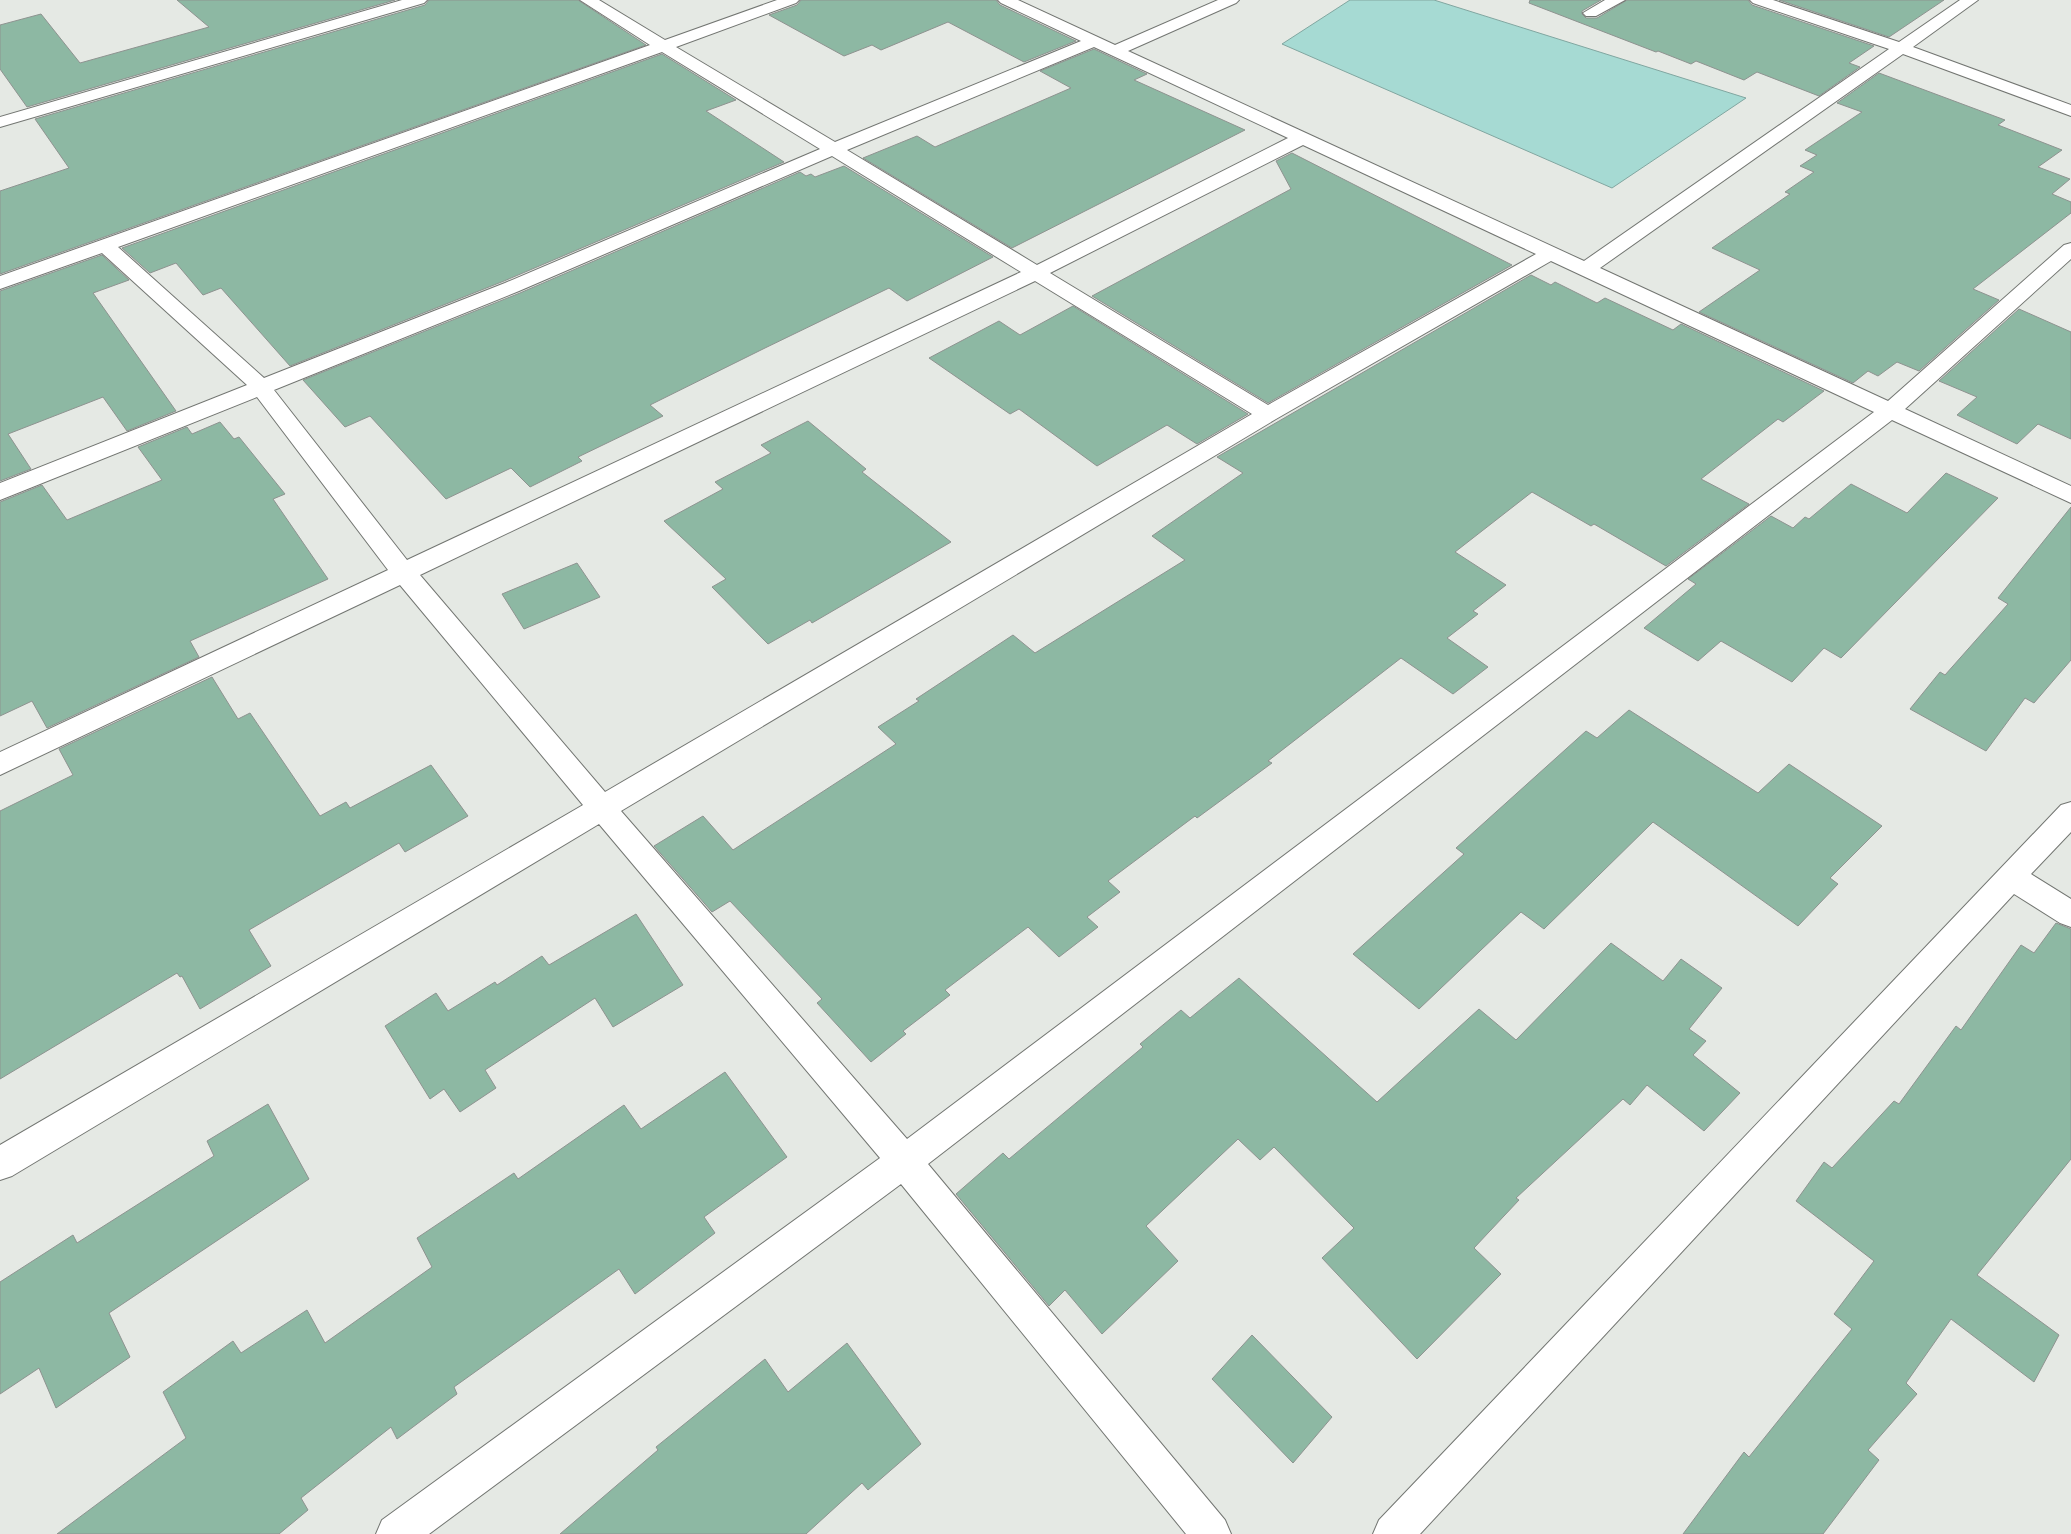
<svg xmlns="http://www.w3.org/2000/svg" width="2071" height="1534" viewBox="0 0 2071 1534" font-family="Roboto,sans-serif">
	<rect width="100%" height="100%" fill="#e5e9e4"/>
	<path fill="#a6dad3" stroke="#81a6a0" d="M 1350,0 L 1434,0 L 1746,98 L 1612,188 L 1282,44 Z"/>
	<g fill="#8db8a3" stroke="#8e9390">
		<path d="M 177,0 L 395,0 L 27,107 L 0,69 L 0,25 L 41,14 L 80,63 L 209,27 Z"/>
		<path d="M 429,0 L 578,0 L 646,45 L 0,274 L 0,191 L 69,168 L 35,119 L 425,5 Z"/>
		<path d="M 801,0 L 996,0 L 1000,5 L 1076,41 L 1024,62 L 948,22 L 881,50 L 872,45 L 844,56 L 769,15 L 797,5 Z"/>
		<path d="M 1530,0 L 1601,0 L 1582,11 L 1582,14 L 1586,18 L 1597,18 L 1627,0 L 1748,0 L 1752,5 L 1874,46 L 1849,63 L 1860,67 L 1819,96 L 1757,72 L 1744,80 L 1696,61 L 1691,64 L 1658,51 L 1656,52 L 1529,3 Z"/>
		<path d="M 1779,0 L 1944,0 L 1889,37 Z"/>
		<path d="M 1094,49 L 1147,74 L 1134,80 L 1245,130 L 1012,248 L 863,158 L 917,136 L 935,147 L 1071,88 L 1040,71 Z"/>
		<path d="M 662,54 L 736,100 L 706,111 L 784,162 L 504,281 L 290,366 L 221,288 L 203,295 L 176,263 L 150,273 L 122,248 Z"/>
		<path d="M 1879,73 L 2005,120 L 1998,125 L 2062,150 L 2038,167 L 2070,179 L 2052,194 L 2071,202 L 2071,213 L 1973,289 L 1999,300 L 1919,371 L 1897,362 L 1878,376 L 1868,371 L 1853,383 L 1699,312 L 1760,270 L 1712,248 L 1790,194 L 1785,192 L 1814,172 L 1800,166 L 1817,155 L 1805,150 L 1862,112 L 1837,103 Z"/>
		<path d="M 1292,153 L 1512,265 L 1268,403 L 1092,296 L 1291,189 L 1276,161 Z"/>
		<path d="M 844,166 L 993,257 L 907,301 L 889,288 L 765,348 L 650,405 L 663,416 L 578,457 L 582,461 L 530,487 L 511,468 L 446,499 L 370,416 L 345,427 L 303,380 L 520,293 L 800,172 L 806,176 L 811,174 L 815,177 Z"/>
		<path d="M 102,255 L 129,280 L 93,293 L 176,411 L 127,431 L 103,397 L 8,434 L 31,469 L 0,481 L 0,291 Z"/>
		<path d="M 1531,275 L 1551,285 L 1555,282 L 1597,303 L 1605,298 L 1673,330 L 1681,324 L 1824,391 L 1783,422 L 1778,419 L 1701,479 L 1749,504 L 1666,566 L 1594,524 L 1591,526 L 1532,492 L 1455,552 L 1506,585 L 1473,611 L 1478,614 L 1447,638 L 1488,667 L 1453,694 L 1401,658 L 1268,761 L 1272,763 L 1197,818 L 1195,816 L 1108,881 L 1120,892 L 1087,917 L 1098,927 L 1059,957 L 1028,927 L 945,990 L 950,995 L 903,1031 L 906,1034 L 871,1062 L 817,1003 L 822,999 L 730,901 L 712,912 L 654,846 L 703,816 L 733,850 L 896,744 L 878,727 L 919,701 L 916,699 L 1013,635 L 1035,653 L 1185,560 L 1152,536 L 1243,473 L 1217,457 Z"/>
		<path d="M 1073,306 L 1248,414 L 1197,444 L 1167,425 L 1097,466 L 1019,409 L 1010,414 L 929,358 L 999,321 L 1020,335 Z"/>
		<path d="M 2019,309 L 2071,332 L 2071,439 L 2038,424 L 2017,444 L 1957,415 L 1977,397 L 1939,381 Z"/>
		<path d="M 808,421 L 866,469 L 862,472 L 951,542 L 812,623 L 810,620 L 768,644 L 712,587 L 726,579 L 664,521 L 723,489 L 715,482 L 771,453 L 761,445 Z"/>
		<path d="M 220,422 L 234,439 L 239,437 L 285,494 L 273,499 L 328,579 L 190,641 L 199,657 L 47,728 L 32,701 L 0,716 L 0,502 L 42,485 L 67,520 L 162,480 L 138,447 L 187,427 L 192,434 Z"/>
		<path d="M 1946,473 L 1998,498 L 1841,658 L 1824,648 L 1792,682 L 1721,641 L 1698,661 L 1644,628 L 1696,584 L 1688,579 L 1771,516 L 1793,528 L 1805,517 L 1809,519 L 1851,484 L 1907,513 Z"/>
		<path d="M 2071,507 L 2071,660 L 2034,703 L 2025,698 L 1986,751 L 1910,709 L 1940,672 L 1945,675 L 2008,604 L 1998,598 Z"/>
		<path d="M 577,563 L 600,597 L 524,629 L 502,594 Z"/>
		<path d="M 212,677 L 238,719 L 250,713 L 320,816 L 346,802 L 350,808 L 431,765 L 468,816 L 405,852 L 399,843 L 249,930 L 271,966 L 200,1009 L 182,976 L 180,977 L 177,973 L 0,1079 L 0,811 L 73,775 L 59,749 Z"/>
		<path d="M 1629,710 L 1758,793 L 1789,764 L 1882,826 L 1830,878 L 1838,884 L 1798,926 L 1653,822 L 1544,929 L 1521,912 L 1419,1009 L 1353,954 L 1464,854 L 1456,848 L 1586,731 L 1597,738 Z"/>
		<path d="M 636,914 L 683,985 L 613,1027 L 595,998 L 485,1070 L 496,1088 L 460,1112 L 444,1089 L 430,1099 L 385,1026 L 436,993 L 448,1011 L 495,982 L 497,985 L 542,956 L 549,965 Z"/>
		<path d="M 2056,923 L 2071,929 L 2071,1159 L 1977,1275 L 2059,1335 L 2034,1382 L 1951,1319 L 1906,1383 L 1917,1394 L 1868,1450 L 1879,1460 L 1823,1534 L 1683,1534 L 1744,1452 L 1749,1457 L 1852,1329 L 1834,1314 L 1874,1261 L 1796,1201 L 1824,1162 L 1832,1168 L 1894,1101 L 1899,1104 L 1956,1026 L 1961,1030 L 2021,945 L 2034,953 Z"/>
		<path d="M 1611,943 L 1663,981 L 1681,959 L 1722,988 L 1689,1029 L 1706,1041 L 1693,1055 L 1740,1093 L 1704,1131 L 1647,1085 L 1630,1105 L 1623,1099 L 1516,1198 L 1519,1200 L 1474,1248 L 1501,1274 L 1417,1359 L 1322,1258 L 1354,1228 L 1274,1147 L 1260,1160 L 1238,1139 L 1146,1226 L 1178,1261 L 1102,1334 L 1065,1290 L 1049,1306 L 956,1194 L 1003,1153 L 1009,1159 L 1143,1047 L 1140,1044 L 1181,1010 L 1190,1018 L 1239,978 L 1377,1102 L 1479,1009 L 1516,1040 Z"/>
		<path d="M 725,1072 L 787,1157 L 704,1217 L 715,1233 L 635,1294 L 619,1269 L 454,1387 L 457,1394 L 397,1439 L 391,1427 L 301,1498 L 308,1510 L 279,1534 L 57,1534 L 186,1438 L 163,1392 L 233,1341 L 241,1353 L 307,1310 L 325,1343 L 432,1267 L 417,1238 L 514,1173 L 518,1179 L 624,1105 L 641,1129 Z"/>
		<path d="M 268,1104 L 309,1179 L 109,1313 L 130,1357 L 56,1408 L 39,1368 L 0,1394 L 0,1282 L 73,1235 L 77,1243 L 214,1156 L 207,1141 Z"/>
		<path d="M 1252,1335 L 1332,1417 L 1293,1463 L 1212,1379 Z"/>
		<path d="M 847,1343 L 921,1444 L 868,1490 L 862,1483 L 806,1534 L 560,1534 L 658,1450 L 656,1447 L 765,1359 L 788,1392 Z"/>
	</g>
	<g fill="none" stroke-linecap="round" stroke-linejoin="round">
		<g stroke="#737672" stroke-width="2">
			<g id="street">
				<path d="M 402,0 L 427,0 L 424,3 L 0,127 L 0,117 Z"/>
				<path d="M 580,0 L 599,0 L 665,40 L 777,0 L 799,0 L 796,3 L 676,47 L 835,142 L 1081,41 L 1001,3 L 998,0 L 1018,0 L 1115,45 L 1218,0 L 1239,0 L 1236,3 L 1128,51 L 1584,261 L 1889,49 L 1753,3 L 1750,0 L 1773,0 L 1899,42 L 1960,0 L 1978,0 L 1913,47 L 2071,105 L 2071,116 L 1903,54 L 1600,268 L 1888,401 L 2064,245 L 2071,243 L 2071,259 L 1905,409 L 2071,486 L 2071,503 L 1892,420 L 928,1164 L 1225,1520 L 1231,1534 L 1186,1534 L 901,1184 L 429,1534 L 376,1534 L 382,1520 L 880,1158 L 599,824 L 12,1176 L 0,1180 L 0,1145 L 583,805 L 400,585 L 0,775 L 0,752 L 388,570 L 257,397 L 0,500 L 0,483 L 247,385 L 102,253 L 0,289 L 0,276 L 650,45 ZM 1094,47 L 1288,138 L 1037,265 L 847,150 ZM 662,52 L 820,149 L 505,283 L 264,378 L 118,247 ZM 1303,145 L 1536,254 L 1268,405 L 1050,273 ZM 832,156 L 1021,272 L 407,560 L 274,390 L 519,291 ZM 1551,261 L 1874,412 L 907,1139 L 621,811 L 1276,419 ZM 1035,281 L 1252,414 L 605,792 L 420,575 Z"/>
				<path d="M 1605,0 L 1625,0 L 1596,16 L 1586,16 L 1583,13 Z"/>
				<path d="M 2071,802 L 2071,832 L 2031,874 L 2071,899 L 2071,927 L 2060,923 L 2014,894 L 1420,1534 L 1373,1534 L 1379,1520 L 2061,805 Z"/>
			</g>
		</g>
		<use href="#street" fill="#fff" fill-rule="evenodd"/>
	</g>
</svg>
